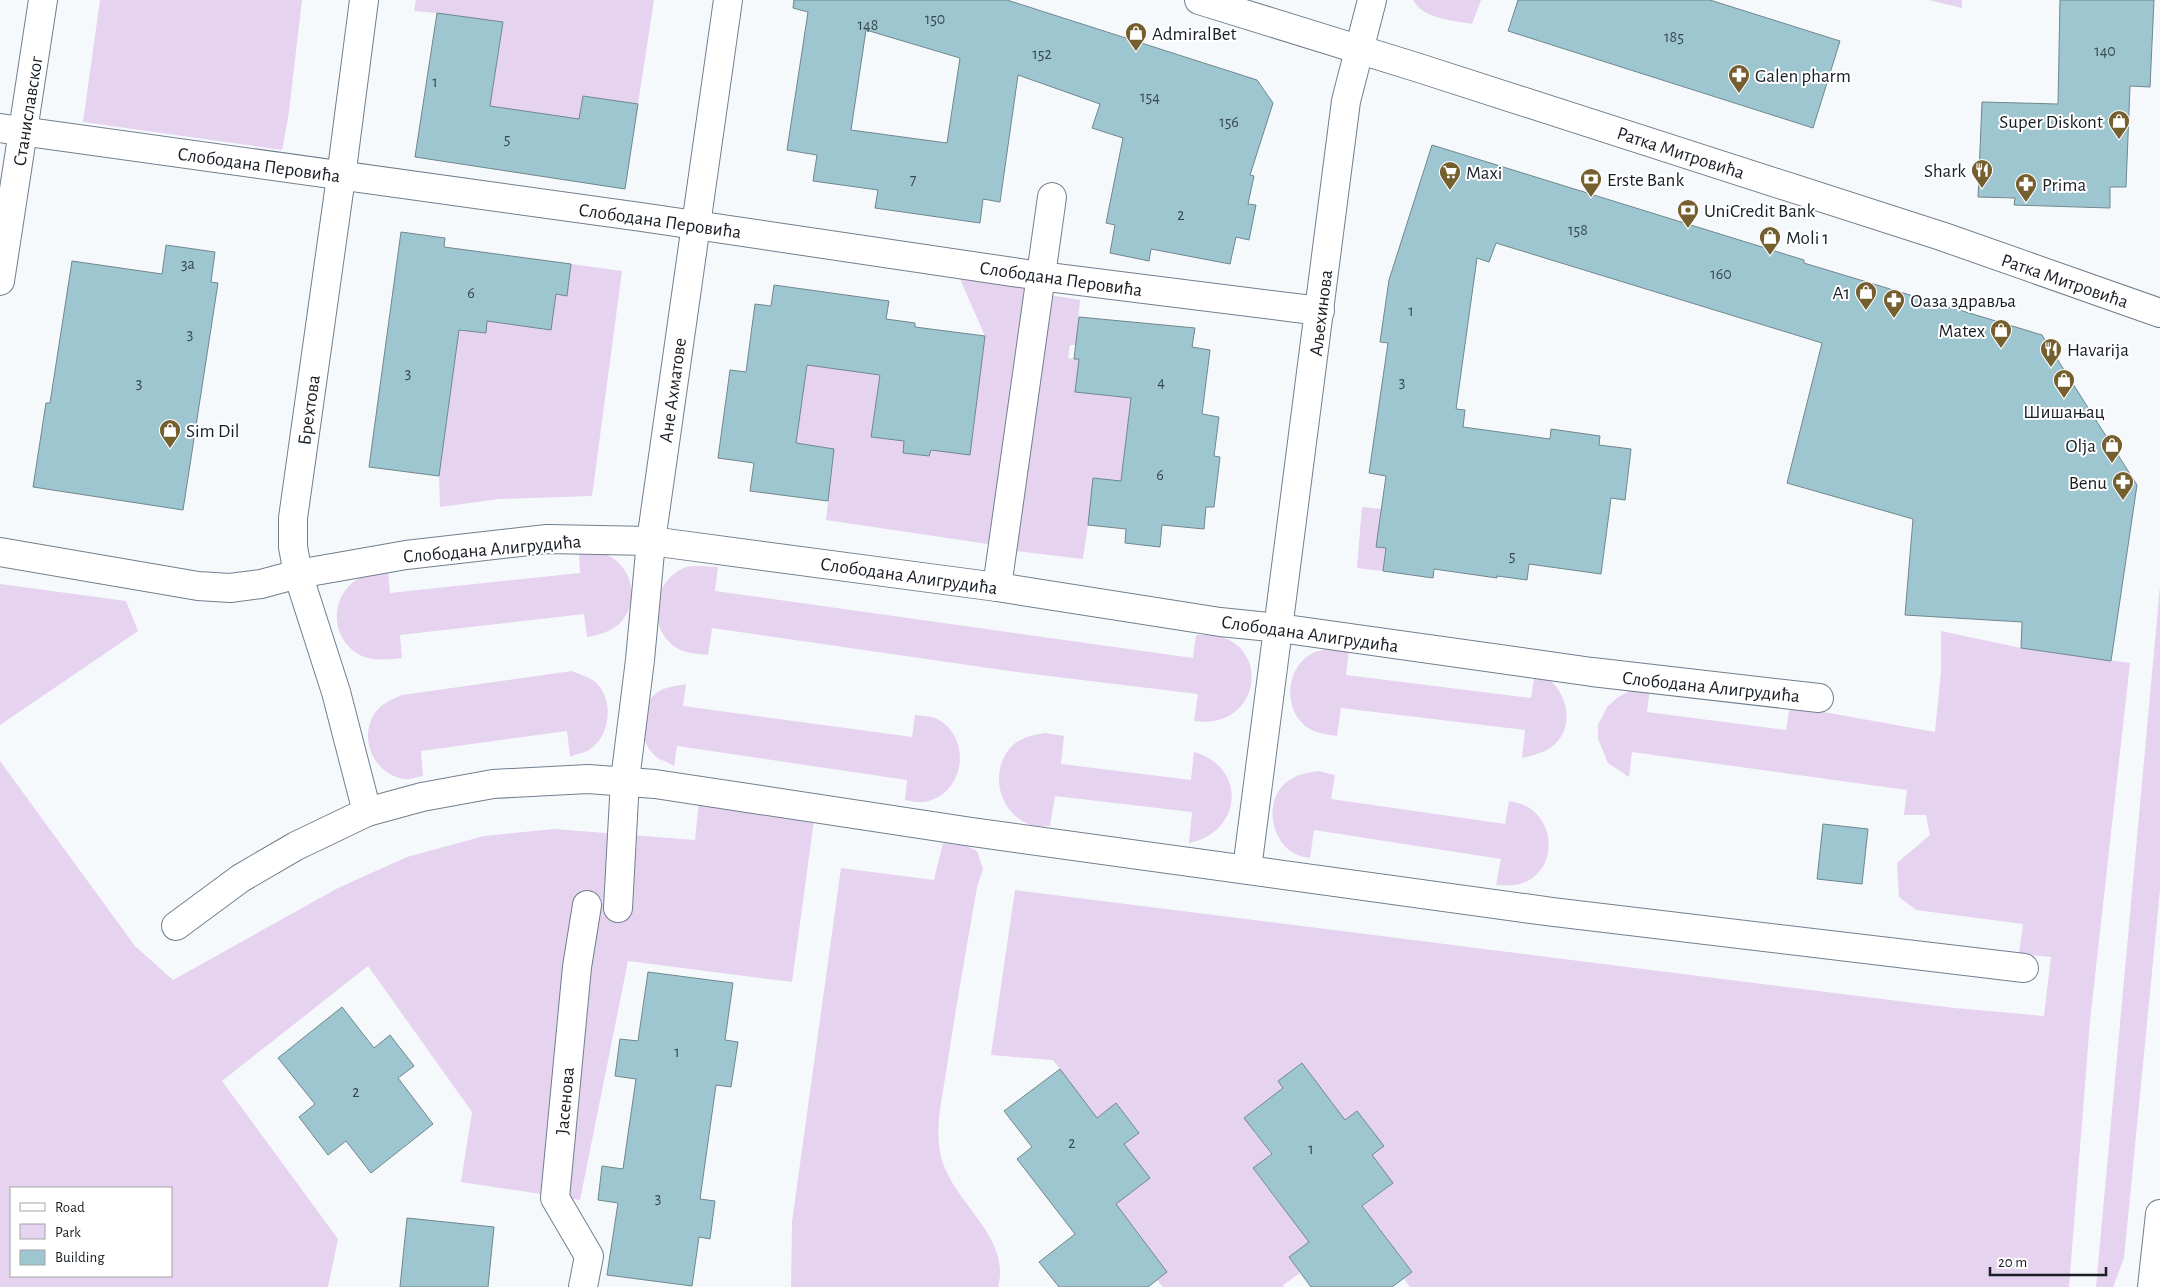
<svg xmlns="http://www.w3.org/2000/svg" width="2160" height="1287" viewBox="0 0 2160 1287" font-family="'Alegreya Sans',sans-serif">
	<rect width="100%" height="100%" fill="#f6f9fc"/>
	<g fill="#e5d3ef" fill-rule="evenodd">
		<path d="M 100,0 L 302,0 L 288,119 L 282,150 L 83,122 Z"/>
		<path d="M 416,0 L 654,0 L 638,104 L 583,96 L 579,119 L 490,106 L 503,22 L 437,13 L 414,11 Z"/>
		<path d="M 1413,0 L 1481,0 L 1472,24 C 1452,20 1423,19 1413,0 Z"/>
		<path d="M 1929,0 L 1962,0 L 1962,8 Z"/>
		<path d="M 571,264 L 622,271 L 592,496 L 499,499 L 440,507 L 439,476 L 459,330 L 486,333 L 487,321 L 556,294 L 567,296 Z"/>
		<path d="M 960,279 L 1027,288 L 988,544 L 826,520 L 834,449 L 796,443 L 807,365 L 880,375 L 871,437 L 904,441 L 903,453 L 929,456 L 931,450 L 970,455 L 976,411 L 970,409 L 977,394 L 985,336 Z"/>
		<path d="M 1050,295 L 1080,300 L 1076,345 L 1070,345 L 1068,358 L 1079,359 L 1075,392 L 1116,397 L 1119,376 L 1133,378 L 1121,481 L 1088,525 L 1083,559 L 1015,551 Z"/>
		<path d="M 1362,507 L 1382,509 L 1386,548 L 1383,571 L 1357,568 Z"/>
		<path d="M 579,551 C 588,551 597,551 605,554 C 633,565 641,603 619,624 C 610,632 599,635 587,637 L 584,614 L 400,635 L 402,658 C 389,659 372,662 360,655 C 334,641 329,607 349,586 C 359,575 375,573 388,570 L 390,593 L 580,573 Z"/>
		<path d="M 699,566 L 718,567 L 715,591 L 1193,658 L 1196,635 C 1206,635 1218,635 1227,639 C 1271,659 1254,730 1194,721 L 1198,694 L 1024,673 L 712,628 L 708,655 C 698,654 683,653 675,647 C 647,627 652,582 684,568 C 688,566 694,566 699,566 Z"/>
		<path d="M 0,584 L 126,601 L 138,631 L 0,725 Z"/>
		<path d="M 2160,586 L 2160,890 L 2124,1258 L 2113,1287 L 2096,1287 Z"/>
		<path d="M 1941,631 L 2021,648 L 2130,663 L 2090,1021 L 2069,1287 L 1410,1287 L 1404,1279 L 1412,1272 L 1379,1245 L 1388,1239 L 1376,1224 L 1362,1235 L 1348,1218 L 1393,1183 L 1372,1155 L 1384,1146 L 1357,1111 L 1337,1126 L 1334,1105 L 1301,1063 L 1278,1081 L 1283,1088 L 1244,1118 L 1271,1154 L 1253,1169 L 1309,1242 L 1289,1257 L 1300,1273 L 1283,1285 L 1284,1287 L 1163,1287 L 1157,1280 L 1167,1272 L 1154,1255 L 1134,1246 L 1143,1239 L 1130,1222 L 1106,1212 L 1124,1144 L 1139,1132 L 1116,1103 L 1097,1118 L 1053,1060 L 991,1055 L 1015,890 L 1954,1008 L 2044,1016 L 2051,957 L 2019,954 L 2023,924 L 1916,910 L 1899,897 L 1897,863 L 1930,835 L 1926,815 L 1904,815 L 1907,790 L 1632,752 L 1629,777 L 1608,763 L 1598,739 L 1598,725 L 1607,707 L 1617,698 L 1629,691 L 1650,688 L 1647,712 L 1786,730 L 1790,706 L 1935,732 L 1941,672 Z"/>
		<path d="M 1329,648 L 1349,650 L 1346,675 L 1531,698 L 1535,673 C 1541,676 1548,678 1552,682 C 1569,699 1573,728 1554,745 C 1545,753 1534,755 1522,758 L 1525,730 L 1341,708 L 1337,736 C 1324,734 1311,733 1301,722 C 1284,703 1287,668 1311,654 C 1316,651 1324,650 1329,648 Z"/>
		<path d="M 572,671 C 579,674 588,677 594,681 C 615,698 611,736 589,750 C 584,753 576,754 570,757 L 567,731 L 421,751 L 423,776 C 417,777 409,780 404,779 C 376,775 360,742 372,718 C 378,705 390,700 402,695 Z"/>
		<path d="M 686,684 L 683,706 L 912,737 L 915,715 C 921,716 929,716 935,718 C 973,735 966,795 924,802 C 918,803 911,801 905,800 L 907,780 L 677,746 L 674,766 C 669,763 664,761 659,759 C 639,745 636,714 653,696 C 662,687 675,686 686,684 Z"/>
		<path d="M 1045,733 L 1064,736 L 1061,764 L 1191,780 L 1194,752 C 1248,767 1242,833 1189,843 L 1192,812 L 1055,796 L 1050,826 C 1045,826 1037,827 1031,825 C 999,814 989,773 1010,748 C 1019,738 1032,735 1045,733 Z"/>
		<path d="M 0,761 L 135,946 L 173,980 L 338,888 L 407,857 L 484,836 L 554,829 L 695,840 L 699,800 L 814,820 L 792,982 L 628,961 L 580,1200 L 461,1182 L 472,1112 L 368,966 L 222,1081 L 338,1239 L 328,1287 L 0,1287 ZM 11,1188 L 171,1188 L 171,1276 L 11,1276 Z"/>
		<path d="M 1318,771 L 1335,775 L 1331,799 L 1505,824 L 1509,801 C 1515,802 1523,804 1528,807 C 1553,822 1557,862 1531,879 C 1520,886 1508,886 1496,885 L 1501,859 L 1314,830 L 1310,858 C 1305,857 1299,856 1295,854 C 1269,840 1264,798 1288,781 C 1298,774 1306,773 1318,771 Z"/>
		<path d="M 943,843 L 966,846 L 977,851 L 983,869 L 977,887 C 967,946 956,1006 947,1066 C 943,1094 935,1124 940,1152 C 949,1202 1012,1234 998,1287 L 791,1287 L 792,1222 L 841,868 L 934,880 Z"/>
	</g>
	<g fill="#9dc6d1" stroke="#70878e" fill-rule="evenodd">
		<path d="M 794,0 L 1007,0 L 1257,80 L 1273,103 L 1250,175 L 1254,176 L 1248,204 L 1256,205 L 1249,240 L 1236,237 L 1230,264 L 1151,249 L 1149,261 L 1110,253 L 1115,225 L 1106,223 L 1123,138 L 1092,128 L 1100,104 L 1018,75 L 1000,202 L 983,199 L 980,223 L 875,208 L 878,190 L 813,181 L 817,155 L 787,150 L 808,12 L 793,8 ZM 866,30 L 960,58 L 947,143 L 851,130 Z"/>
		<path d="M 1518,0 L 1710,0 L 1840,41 L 1813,128 L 1508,31 Z"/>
		<path d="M 2060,0 L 2154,0 L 2150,87 L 2130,86 L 2126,187 L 2110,187 L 2110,208 L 2014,205 L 2015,198 L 1978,197 L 1982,102 L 2058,104 Z"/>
		<path d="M 437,13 L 503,22 L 490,106 L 579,119 L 583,96 L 638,104 L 625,189 L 415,157 Z"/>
		<path d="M 1432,145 L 1804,260 L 1804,263 L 2042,335 L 2137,485 L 2111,661 L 2021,648 L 2022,622 L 1905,615 L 1913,519 L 1787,483 L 1822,343 L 1496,243 L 1489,262 L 1477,258 L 1456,409 L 1465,410 L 1463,427 L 1550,439 L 1551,429 L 1600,436 L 1599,445 L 1631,449 L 1625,500 L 1611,498 L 1601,574 L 1529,564 L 1527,580 L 1497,576 L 1497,578 L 1434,569 L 1433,578 L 1383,571 L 1386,548 L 1376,547 L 1386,476 L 1369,473 L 1388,343 L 1380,342 L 1389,280 Z"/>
		<path d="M 401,232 L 445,238 L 444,247 L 571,264 L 567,296 L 556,294 L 551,330 L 487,321 L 486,333 L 459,330 L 439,476 L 369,467 Z"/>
		<path d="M 166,245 L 215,252 L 211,282 L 218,283 L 183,510 L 33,487 L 46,403 L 50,403 L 72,261 L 162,274 Z"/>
		<path d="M 774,285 L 889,301 L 886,319 L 915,323 L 915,327 L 985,336 L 970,455 L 931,450 L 929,456 L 903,453 L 904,441 L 871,437 L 880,375 L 807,365 L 796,443 L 834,449 L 828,501 L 750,491 L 754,463 L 718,458 L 730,370 L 746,372 L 755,304 L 771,306 Z"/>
		<path d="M 1079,317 L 1195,328 L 1192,347 L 1210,350 L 1202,414 L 1219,417 L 1214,456 L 1220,457 L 1214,507 L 1206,507 L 1204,529 L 1162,525 L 1160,547 L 1125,543 L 1126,529 L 1088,525 L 1093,478 L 1121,481 L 1131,398 L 1075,392 L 1079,359 L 1074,359 Z"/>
		<path d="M 1823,824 L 1868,829 L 1862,884 L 1817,879 Z"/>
		<path d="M 648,972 L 733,983 L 725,1040 L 738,1042 L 731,1087 L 716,1085 L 700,1199 L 715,1201 L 710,1239 L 699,1237 L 692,1286 L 607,1275 L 618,1203 L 598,1200 L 602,1166 L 623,1169 L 636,1079 L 615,1076 L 620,1039 L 638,1041 Z"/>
		<path d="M 342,1007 L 374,1048 L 390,1035 L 414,1066 L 398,1078 L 433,1124 L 371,1173 L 346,1141 L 328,1155 L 299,1117 L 315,1104 L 278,1058 Z"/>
		<path d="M 1302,1063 L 1345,1120 L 1357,1111 L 1384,1146 L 1372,1155 L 1393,1183 L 1362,1206 L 1412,1272 L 1392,1287 L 1311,1287 L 1289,1257 L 1309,1242 L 1253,1168 L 1272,1154 L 1244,1118 L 1283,1088 L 1278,1081 Z"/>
		<path d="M 1060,1069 L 1097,1118 L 1116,1103 L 1139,1133 L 1124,1144 L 1150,1178 L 1116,1204 L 1167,1272 L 1148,1287 L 1059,1287 L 1039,1262 L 1075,1234 L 1017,1159 L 1032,1147 L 1004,1111 Z"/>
		<path d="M 407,1218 L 494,1227 L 488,1287 L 400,1287 Z"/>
	</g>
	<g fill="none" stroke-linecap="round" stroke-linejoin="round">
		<g stroke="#707f8e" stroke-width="30">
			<g id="minor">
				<path d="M 364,0 L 341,177 L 293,518 L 293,547 L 298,574 L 336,692 L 367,812"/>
				<path d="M 0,128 L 641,217 L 1040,276 L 1320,311"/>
				<path d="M 0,281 L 43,0"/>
				<path d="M 0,552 L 198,586 L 230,588 L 261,584 L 298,574 L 406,555 L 547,539 L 651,541 L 997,587 L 1220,622 L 1279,628 L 1592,672 L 1819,698"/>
				<path d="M 997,587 L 1052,197"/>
				<path d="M 1247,869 L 1346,101 L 1372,0"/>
				<path d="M 618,908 L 625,780 L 640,660 L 651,541 L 728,0"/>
				<path d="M 176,926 L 241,878 L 296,846 L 367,812 L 422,797 L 493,784 L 588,779 L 655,784 L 972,832 L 1553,912 L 2024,968"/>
				<path d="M 583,1287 L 589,1256 L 555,1198 L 577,967 L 587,905"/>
			</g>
		</g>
		<g stroke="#707f8e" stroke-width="30">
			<g id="major">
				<path d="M 1199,0 L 1419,68 L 1941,236 L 2160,313"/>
				<path d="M 2152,1287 L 2160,1214"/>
			</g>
		</g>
		<use href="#minor" stroke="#fff" stroke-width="28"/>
		<use href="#major" stroke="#fff" stroke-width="28"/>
	</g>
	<defs>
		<g id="shop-pin" transform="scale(1.125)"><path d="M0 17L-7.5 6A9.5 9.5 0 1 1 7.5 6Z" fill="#755f2f" stroke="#fff"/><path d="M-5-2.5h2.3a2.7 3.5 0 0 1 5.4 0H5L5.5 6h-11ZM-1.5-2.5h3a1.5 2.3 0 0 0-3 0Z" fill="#fff"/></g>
		<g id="pharmacy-pin" transform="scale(1.125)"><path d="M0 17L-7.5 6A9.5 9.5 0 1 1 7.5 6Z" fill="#755f2f" stroke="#fff"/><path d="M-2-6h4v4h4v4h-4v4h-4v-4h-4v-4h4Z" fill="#fff"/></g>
		<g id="restaurant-pin" transform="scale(1.125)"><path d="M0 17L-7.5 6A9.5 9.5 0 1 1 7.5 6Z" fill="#755f2f" stroke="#fff"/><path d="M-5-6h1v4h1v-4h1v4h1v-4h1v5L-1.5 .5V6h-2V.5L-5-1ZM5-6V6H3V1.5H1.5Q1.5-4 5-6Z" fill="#fff"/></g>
		<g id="supermarket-pin" transform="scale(1.125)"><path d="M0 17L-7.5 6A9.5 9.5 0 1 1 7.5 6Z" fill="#755f2f" stroke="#fff"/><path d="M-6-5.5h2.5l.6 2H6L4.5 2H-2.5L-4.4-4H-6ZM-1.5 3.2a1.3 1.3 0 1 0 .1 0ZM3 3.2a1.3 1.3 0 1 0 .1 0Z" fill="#fff"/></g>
		<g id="bank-pin" transform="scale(1.125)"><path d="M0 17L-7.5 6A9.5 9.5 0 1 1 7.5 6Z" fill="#755f2f" stroke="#fff"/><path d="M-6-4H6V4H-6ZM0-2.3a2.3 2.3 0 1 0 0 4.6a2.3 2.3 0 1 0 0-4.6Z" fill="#fff"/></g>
	</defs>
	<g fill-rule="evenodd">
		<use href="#shop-pin" x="1136" y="33"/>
		<use href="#pharmacy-pin" x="1739" y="75"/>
		<use href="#shop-pin" x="2119" y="121"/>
		<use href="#restaurant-pin" x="1982" y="170"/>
		<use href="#supermarket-pin" x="1450" y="172"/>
		<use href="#bank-pin" x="1591" y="179"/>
		<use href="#pharmacy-pin" x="2026" y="184"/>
		<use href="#bank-pin" x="1688" y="210"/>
		<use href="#shop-pin" x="1770" y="237"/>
		<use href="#shop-pin" x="1866" y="292"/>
		<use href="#pharmacy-pin" x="1894" y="300"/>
		<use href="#shop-pin" x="2001" y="330"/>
		<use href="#restaurant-pin" x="2051" y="349"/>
		<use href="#shop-pin" x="2064" y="380"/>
		<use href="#shop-pin" x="170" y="430"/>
		<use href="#shop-pin" x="2112" y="445"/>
		<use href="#pharmacy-pin" x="2123" y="482"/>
	</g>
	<g text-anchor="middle" stroke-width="4" stroke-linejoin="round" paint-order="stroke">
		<g font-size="16" fill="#3a484f">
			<text x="935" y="24">150</text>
			<text x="868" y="30">148</text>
			<text x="1674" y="42">185</text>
			<text x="2105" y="56">140</text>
			<text x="1042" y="59">152</text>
			<text x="435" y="87">1</text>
			<text x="1150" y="102">154</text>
			<text x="1229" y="127">156</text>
			<text x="507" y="144">5</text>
			<text x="913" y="185">7</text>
			<text x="1181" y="220">2</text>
			<text x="1578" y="235">158</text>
			<text x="188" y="269">3a</text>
			<text x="1721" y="279">160</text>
			<text x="471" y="298">6</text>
			<text x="1411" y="316">1</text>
			<text x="190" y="339">3</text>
			<text x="408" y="378">3</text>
			<text x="1161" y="387">4</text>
			<text x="1402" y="387">3</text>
			<text x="139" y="388">3</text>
			<text x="1160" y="480">6</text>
			<text x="1512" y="561">5</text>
			<text x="677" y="1057">1</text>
			<text x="356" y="1097">2</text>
			<text x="1072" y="1148">2</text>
			<text x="1311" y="1154">1</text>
			<text x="658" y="1203">3</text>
		</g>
		<g font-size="19" fill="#191e24" stroke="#fff" text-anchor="start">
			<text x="1152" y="40">AdmiralBet</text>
			<text x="1755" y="82">Galen pharm</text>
			<text x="2103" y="128" text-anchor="end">Super Diskont</text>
			<text x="1966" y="177" text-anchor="end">Shark</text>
			<text x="1466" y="179">Maxi</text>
			<text x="1607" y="186">Erste Bank</text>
			<text x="2042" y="191">Prima</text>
			<text x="1704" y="217">UniCredit Bank</text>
			<text x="1786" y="244">Moli 1</text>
			<text x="1850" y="299" text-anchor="end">A1</text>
			<text x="1910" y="307">Оаза здравља</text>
			<text x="1985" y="337" text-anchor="end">Matex</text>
			<text x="2067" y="356">Havarija</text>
			<text x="2064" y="418" text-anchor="middle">Шишањац</text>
			<text x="186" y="437">Sim Dil</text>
			<text x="2096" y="452" text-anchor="end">Olja</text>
			<text x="2107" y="489" text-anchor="end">Benu</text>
		</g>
		<g font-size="19" fill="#191e24" stroke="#fff">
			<text transform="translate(27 111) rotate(-81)" y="7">Станиславског</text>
			<text transform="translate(1681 152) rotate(18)" y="7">Ратка Митровића</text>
			<text transform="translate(259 164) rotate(8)" y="7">Слободана Перовића</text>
			<text transform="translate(660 220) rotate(8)" y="7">Слободана Перовића</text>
			<text transform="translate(1061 278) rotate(8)" y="7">Слободана Перовића</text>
			<text transform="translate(2065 280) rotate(19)" y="7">Ратка Митровића</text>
			<text transform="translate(1320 313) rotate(-83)" y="7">Аљехинова</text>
			<text transform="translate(672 390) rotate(-82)" y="7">Ане Ахматове</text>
			<text transform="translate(308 410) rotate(-82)" y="7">Брехтова</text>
			<text transform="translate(492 548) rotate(-5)" y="7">Слободана Алигрудића</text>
			<text transform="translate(909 575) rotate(8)" y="7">Слободана Алигрудића</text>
			<text transform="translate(1310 633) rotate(8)" y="7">Слободана Алигрудића</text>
			<text transform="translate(1711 686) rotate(6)" y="7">Слободана Алигрудића</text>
			<text transform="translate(564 1101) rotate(-85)" y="7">Јасенова</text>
		</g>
	</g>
	<rect x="10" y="1187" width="162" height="90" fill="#ffffff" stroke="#a3a5a7"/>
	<rect x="20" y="1203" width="25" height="8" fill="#ffffff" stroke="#a3a5a7"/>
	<text x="55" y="1212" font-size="15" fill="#191e24">Road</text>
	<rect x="20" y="1224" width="25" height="15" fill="#e5d3ef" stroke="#a3a5a7"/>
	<text x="55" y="1237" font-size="15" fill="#191e24">Park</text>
	<rect x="20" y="1250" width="25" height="15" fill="#9dc6d1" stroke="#a3a5a7"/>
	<text x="55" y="1262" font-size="15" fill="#191e24">Building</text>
	<path d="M1990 1267v8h116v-8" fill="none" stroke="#191e24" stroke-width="2.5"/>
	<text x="1998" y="1267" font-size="15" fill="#191e24" stroke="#ffffff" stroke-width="4" paint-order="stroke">20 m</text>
</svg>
